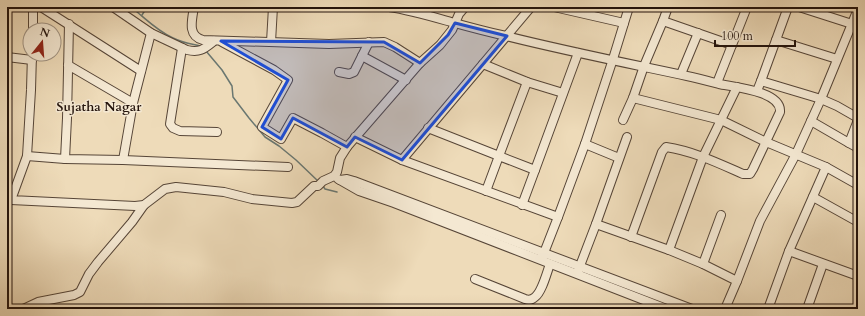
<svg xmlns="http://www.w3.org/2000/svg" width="865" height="316" viewBox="0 0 865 316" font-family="Cardo,serif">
	<rect width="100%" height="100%" fill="#eedbb9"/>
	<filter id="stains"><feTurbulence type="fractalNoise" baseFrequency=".005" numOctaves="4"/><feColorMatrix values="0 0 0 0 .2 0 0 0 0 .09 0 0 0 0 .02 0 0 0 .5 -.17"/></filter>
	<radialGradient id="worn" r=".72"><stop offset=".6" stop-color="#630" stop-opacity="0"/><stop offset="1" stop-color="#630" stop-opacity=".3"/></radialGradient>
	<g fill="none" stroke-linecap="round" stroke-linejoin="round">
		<g stroke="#6a7771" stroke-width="1.5">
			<path d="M 131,7 C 145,18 157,31 173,38 C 182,43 192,44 201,46"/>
			<path d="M 142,15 L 147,7"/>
			<path d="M 206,51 L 222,70 L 232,86 L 233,97 L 249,118 L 265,137 L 279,146 L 296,160 L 319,182"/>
			<path d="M 323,186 L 325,189 L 337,192"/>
		</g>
		<g stroke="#564537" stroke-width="10">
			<g id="minor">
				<path d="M 41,7 L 141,71"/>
				<path d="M 113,7 L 151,33 L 187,50 C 200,53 204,49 214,41"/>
				<path d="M 194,7 C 192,20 187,36 203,40 L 329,44 L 384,42 L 395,47 L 420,63"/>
				<path d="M 389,7 C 410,10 430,16 451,22 C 469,27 488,32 506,36 C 566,51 626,63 687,76 C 697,78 708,81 719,84 C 733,87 782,91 780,112 L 753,169 L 750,174 L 743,174 C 718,163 693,151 666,147 L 662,152 L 631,237"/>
				<path d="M 554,7 L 624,23"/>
				<path d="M 668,7 L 663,21 L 732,45"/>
				<path d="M 788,7 L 776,40 L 837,59"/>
				<path d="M 799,7 L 852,24"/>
				<path d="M 33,30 L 33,7"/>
				<path d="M 222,42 L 274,70 L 288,80 L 262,127 L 281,139 L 293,118 L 322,133 L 347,147"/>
				<path d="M 271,42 L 273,7"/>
				<path d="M 182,48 L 170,124 L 173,128 L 180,131 L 217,132"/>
				<path d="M 32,54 L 31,90 L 27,156 L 11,200 L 135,206 L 144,205 L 165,189 L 176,187 L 224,192 L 252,199 L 292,203 L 297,202 L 314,186 L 318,186 L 323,181 L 334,176 L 337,172 L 340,158 L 347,147 L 420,63 L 440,45 L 452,30 L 459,14 L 465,7"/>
				<path d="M 362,56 L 406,80"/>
				<path d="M 7,57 L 32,60"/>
				<path d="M 483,64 L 527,82 L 563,93"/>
				<path d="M 68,65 L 133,103"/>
				<path d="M 339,72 L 349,74 L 354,72 L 369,42"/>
				<path d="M 681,74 L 698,33"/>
				<path d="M 761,81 L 776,40"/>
				<path d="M 717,83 L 747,7"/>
				<path d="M 757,91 L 761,81 L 821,99 L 858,9"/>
				<path d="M 633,98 L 721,120 L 766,142 L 826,167 L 789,251"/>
				<path d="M 623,120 L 633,98 L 644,66 L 663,21"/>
				<path d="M 858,120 L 849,143 L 858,148"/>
				<path d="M 811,121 L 849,143"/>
				<path d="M 428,128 L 499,156 L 486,191"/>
				<path d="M 355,137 L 402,160 L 558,217 L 542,258"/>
				<path d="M 585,144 L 619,158"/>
				<path d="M 27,156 L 65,159 L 123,160 L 133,103 L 151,33"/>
				<path d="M 65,159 L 67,118 L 69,24"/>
				<path d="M 123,160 L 288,167"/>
				<path d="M 402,160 L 531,7"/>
				<path d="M 826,167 L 858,185"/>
				<path d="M 535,170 L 578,53"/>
				<path d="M 338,179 L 359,191 L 394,203 L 667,309"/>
				<path d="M 340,180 L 347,179 L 354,181 L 692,309"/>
				<path d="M 813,197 L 858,222"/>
				<path d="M 522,205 L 535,170 L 499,156 L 527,82"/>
				<path d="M 558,217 L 585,144 L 613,59 L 629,7"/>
				<path d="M 596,224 L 669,250 L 703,264 L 737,281 L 725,309"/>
				<path d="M 669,250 L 703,157 L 737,87"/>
				<path d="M 703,264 L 721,215"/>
				<path d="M 578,271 L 596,224 L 627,137"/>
				<path d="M 475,279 L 525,299 C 528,300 532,300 535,297 C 542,292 547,272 550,264"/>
				<path d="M 737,281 L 760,221 L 796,154 L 821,99 L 837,106 L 858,118"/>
				<path d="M 23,309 L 38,302 L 74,295 L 80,292 L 89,274 L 98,262 L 132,222 L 144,205"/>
				<path d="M 768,309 L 789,251 L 858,276"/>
				<path d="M 807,309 L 823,264"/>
			</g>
		</g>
		<use href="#minor" stroke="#f4e8d2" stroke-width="8"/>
	</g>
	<path fill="#1d4ed8" fill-opacity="0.2" stroke="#1d4ed8" stroke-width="3" stroke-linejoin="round" d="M 455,23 L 507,36 L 402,160 L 355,137 L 347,147 L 293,118 L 281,139 L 262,127 L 288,80 L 221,41 L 384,42 L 420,63 L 448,35 Z"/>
	<g text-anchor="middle" stroke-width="3" stroke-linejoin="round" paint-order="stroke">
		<g font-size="13" font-weight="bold" fill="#23130c" stroke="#f4e8d2">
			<text x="99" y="111">Sujatha Nagar</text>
		</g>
	</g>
	<rect width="865" height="316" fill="none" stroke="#eedbb9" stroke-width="24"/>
	<rect x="8" y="8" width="849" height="300" fill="none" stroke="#23130c" stroke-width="2"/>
	<rect x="12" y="12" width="841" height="292" fill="none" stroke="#23130c"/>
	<g transform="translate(42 42) rotate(17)"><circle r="19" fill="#f4e8d2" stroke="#a09383"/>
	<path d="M0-3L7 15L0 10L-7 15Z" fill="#8f2418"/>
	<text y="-6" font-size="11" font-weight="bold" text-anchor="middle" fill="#23130c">N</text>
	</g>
	<path d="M715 40v6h80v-6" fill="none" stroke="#23130c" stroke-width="2"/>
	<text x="721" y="40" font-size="12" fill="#23130c" stroke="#f4e8d2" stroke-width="3" paint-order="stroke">100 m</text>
	<rect width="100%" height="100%" filter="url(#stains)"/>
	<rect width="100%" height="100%" fill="url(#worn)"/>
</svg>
